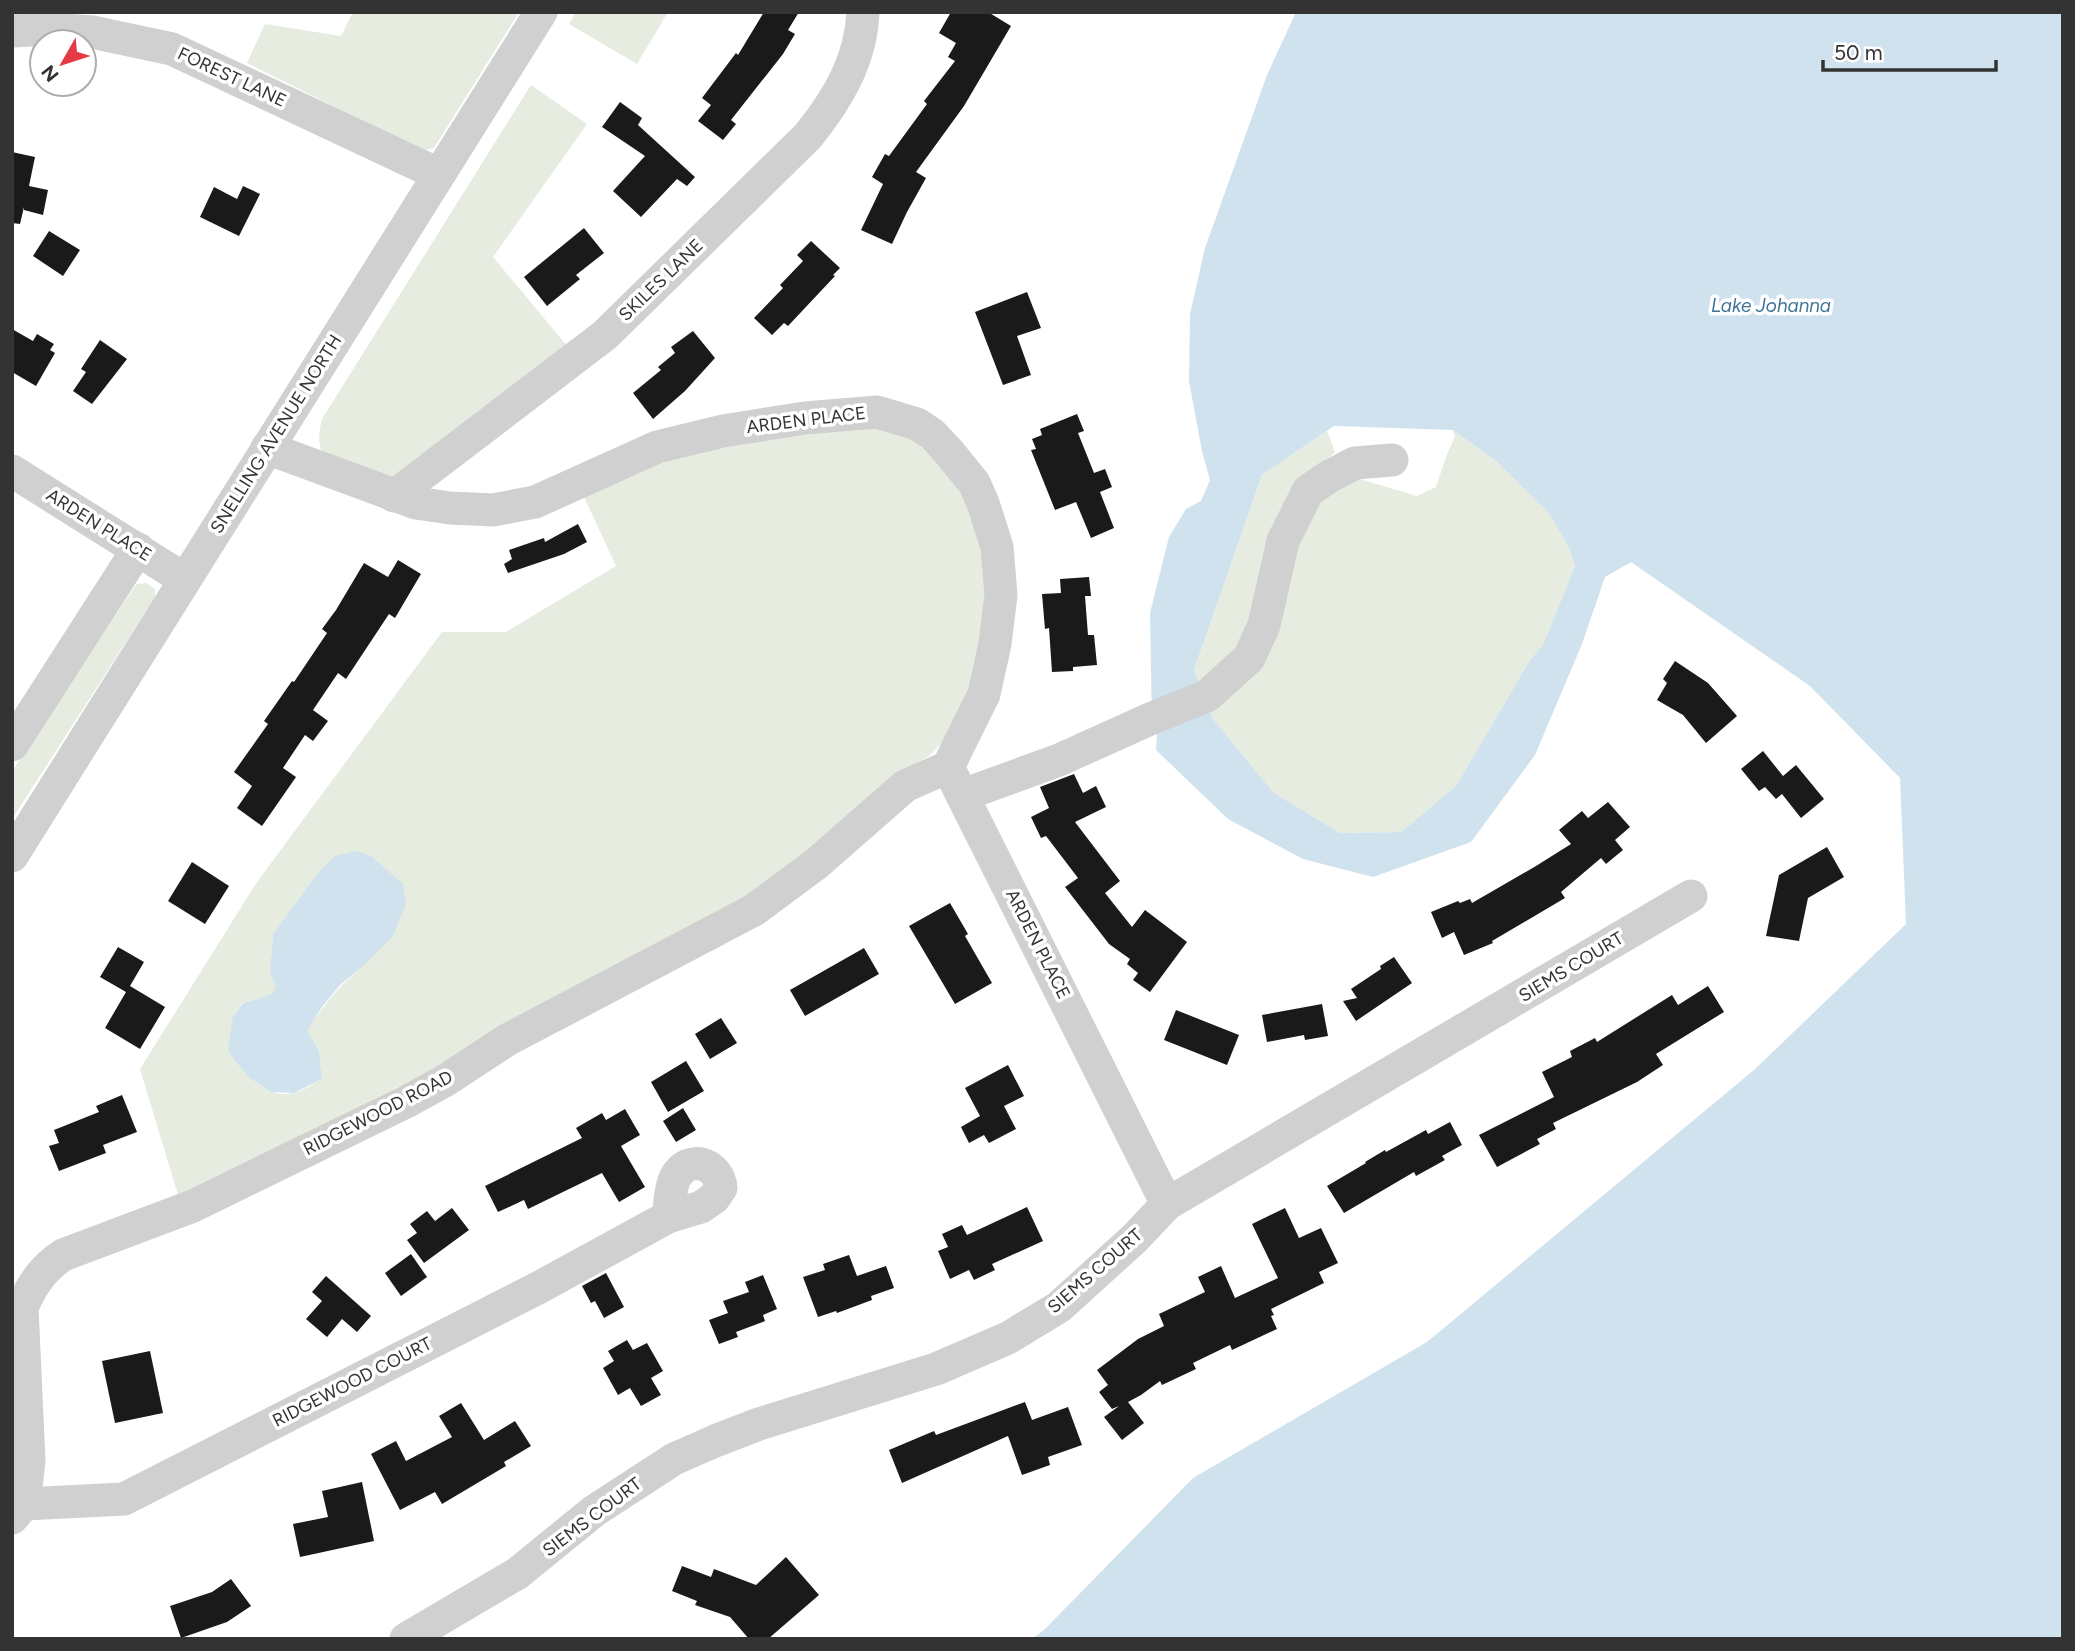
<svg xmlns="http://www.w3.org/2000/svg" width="2075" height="1651" viewBox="0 0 2075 1651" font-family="Figtree,sans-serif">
	<rect width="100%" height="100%" fill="#fff"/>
	<g fill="#e6ecdf" fill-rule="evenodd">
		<path d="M 353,12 L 519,12 L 434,148 L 426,150 L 413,146 L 247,63 L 265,24 L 341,36 Z"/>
		<path d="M 576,12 L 668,12 L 637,64 L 569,24 Z"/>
		<path d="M 531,85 L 587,124 L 493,257 L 568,347 L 391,479 C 378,475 333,464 326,457 C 316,447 319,431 322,419 Z"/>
		<path d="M 872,426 L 911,437 L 950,476 L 975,517 L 989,599 L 968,704 L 946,739 L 930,755 L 887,782 L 771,885 L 408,1082 L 179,1198 L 140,1069 L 257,882 L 442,632 L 506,632 L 616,566 L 584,497 L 640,467 L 705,451 L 833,428 ZM 335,856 L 362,967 C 337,988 325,1004 306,1031 L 319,1051 L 322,1079 C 313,1084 305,1090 296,1092 C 270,1101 249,1077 234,1060 L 233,1016 L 241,1004 L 272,995 L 276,987 L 270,972 L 273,934 L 320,870 Z"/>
		<path d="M 1453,430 L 1496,461 L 1548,512 L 1569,548 L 1575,566 L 1543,645 L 1530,660 L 1456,786 L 1401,832 L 1340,833 L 1274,793 L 1213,719 L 1206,702 L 1276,599 L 1319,498 L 1360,479 L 1417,496 L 1436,487 L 1447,454 L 1455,437 Z"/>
		<path d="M 1327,431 L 1335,452 L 1304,481 L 1252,634 L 1202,691 L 1194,670 L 1262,475 Z"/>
		<path d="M 146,583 L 155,589 L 155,597 L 12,819 L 12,771 L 135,586 L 137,584 Z"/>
	</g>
	<g fill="#cfe2ee" fill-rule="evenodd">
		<path d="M 1296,12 L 2063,12 L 2063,1639 L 1032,1639 L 1045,1629 L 1193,1478 L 1427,1342 L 1754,1070 L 1906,924 L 1900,778 L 1810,686 L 1631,562 L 1605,577 L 1582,644 L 1535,755 L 1471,842 L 1373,877 L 1303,859 L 1228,819 L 1156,750 L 1157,736 L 1152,726 L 1150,613 L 1169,537 L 1186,509 L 1201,501 L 1210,480 L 1202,451 L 1189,381 L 1190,314 L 1205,248 L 1267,75 ZM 1334,426 L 1453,430 L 1496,461 L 1548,512 L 1569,548 L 1575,566 L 1543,645 L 1530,660 L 1456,786 L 1401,832 L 1340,833 L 1274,793 L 1213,719 L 1194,670 L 1262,475 Z"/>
		<path d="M 356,851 L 371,856 L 403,884 L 406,904 L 393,936 L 362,967 L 340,985 L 322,1007 L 307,1031 L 319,1051 L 322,1079 L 294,1093 L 271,1092 L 250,1078 L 234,1060 L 228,1049 L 233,1016 L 242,1004 L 272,994 L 276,987 L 270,972 L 273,934 L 320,870 L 335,856 Z"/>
	</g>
	<g fill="#1a1a1a">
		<path d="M 764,12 L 799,12 L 788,30 L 795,34 L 783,54 L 731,120 L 736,124 L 723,140 L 698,121 L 711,105 L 702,98 L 736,53 L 738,55 Z"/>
		<path d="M 951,12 L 988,12 L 1011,26 L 964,106 L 916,172 L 926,178 L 907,212 L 892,244 L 861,230 L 883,184 L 872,177 L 885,154 L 889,156 L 927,104 L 924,101 L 955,61 L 948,57 L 956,43 L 939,33 Z"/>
		<path d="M 620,102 L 642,118 L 638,125 L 695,177 L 687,186 L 677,179 L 641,217 L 613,191 L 645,156 L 602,127 Z"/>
		<path d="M 12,152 L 35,157 L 29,186 L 48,190 L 43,215 L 24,210 L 24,207 L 20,224 L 12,223 Z"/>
		<path d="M 243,186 L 260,194 L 239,236 L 200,217 L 214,187 L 237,199 Z"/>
		<path d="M 584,228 L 604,253 L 576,275 L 580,279 L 547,306 L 524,277 Z"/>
		<path d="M 49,231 L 80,250 L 63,276 L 33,256 Z"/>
		<path d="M 811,241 L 840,268 L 833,275 L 835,276 L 788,326 L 784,323 L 772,335 L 754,318 L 783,288 L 780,285 L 803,261 L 797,255 Z"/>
		<path d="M 1027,292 L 1041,328 L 1017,336 L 1031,375 L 1003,385 L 975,312 Z"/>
		<path d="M 12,329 L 33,341 L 37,334 L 54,344 L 50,350 L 55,353 L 36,386 L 12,372 Z"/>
		<path d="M 693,331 L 715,358 L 685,391 L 653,419 L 633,393 L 661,370 L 658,367 L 675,353 L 671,347 Z"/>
		<path d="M 100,340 L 127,359 L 92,404 L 73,391 L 86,372 L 81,369 Z"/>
		<path d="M 1077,414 L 1084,431 L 1078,433 L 1094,473 L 1105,469 L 1112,487 L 1100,492 L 1114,528 L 1091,538 L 1076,502 L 1055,510 L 1031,450 L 1036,449 L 1032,439 L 1042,435 L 1040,429 Z"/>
		<path d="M 578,524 L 587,542 L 564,554 L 508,573 L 504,564 L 512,559 L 509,550 L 544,538 L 545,542 Z"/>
		<path d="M 398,560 L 421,574 L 395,618 L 389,614 L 346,679 L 338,673 L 313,710 L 328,721 L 313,741 L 305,735 L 283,768 L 296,777 L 262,826 L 237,808 L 252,786 L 234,772 L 268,724 L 264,721 L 292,681 L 294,682 L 327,633 L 322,629 L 336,610 L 364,563 L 388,577 Z"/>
		<path d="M 1089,577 L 1091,596 L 1085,596 L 1088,635 L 1094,635 L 1097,665 L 1073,667 L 1073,671 L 1052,672 L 1049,628 L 1045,629 L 1042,594 L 1061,593 L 1060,579 Z"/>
		<path d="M 1675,661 L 1708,683 L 1737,716 L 1706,743 L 1683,715 L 1657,700 L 1667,683 L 1663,679 Z"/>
		<path d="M 1763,751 L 1783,776 L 1796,765 L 1824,799 L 1801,818 L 1782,794 L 1776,799 L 1765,787 L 1759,791 L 1741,769 Z"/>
		<path d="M 1074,774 L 1083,793 L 1096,786 L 1106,807 L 1075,822 L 1120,881 L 1105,893 L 1132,927 L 1145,910 L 1187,942 L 1150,992 L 1133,980 L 1138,973 L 1127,964 L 1130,959 L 1109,944 L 1065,887 L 1078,878 L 1046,836 L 1041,838 L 1031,817 L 1049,808 L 1040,787 Z"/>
		<path d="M 1608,802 L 1630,827 L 1615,840 L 1623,850 L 1606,864 L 1601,858 L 1561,892 L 1565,898 L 1492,941 L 1493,943 L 1464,955 L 1454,932 L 1442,938 L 1431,912 L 1458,901 L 1460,903 L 1470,899 L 1472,903 L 1536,866 L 1571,844 L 1559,830 L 1582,811 L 1588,818 Z"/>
		<path d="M 1827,847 L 1844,877 L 1808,898 L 1799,941 L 1766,936 L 1779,875 Z"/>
		<path d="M 192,862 L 229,886 L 205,924 L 168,901 Z"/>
		<path d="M 950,903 L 968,934 L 965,936 L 992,983 L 955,1004 L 909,926 Z"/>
		<path d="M 118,947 L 144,962 L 130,986 L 165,1007 L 140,1049 L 105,1028 L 126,992 L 100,977 Z"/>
		<path d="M 864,948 L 879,974 L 805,1016 L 790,990 Z"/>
		<path d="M 1394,957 L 1412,983 L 1356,1021 L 1343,1001 L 1357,998 L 1351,989 L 1381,969 L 1380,966 Z"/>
		<path d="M 1708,986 L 1724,1012 L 1656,1054 L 1663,1065 L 1637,1082 L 1553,1123 L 1556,1129 L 1537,1139 L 1540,1144 L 1497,1167 L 1479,1135 L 1554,1097 L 1542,1072 L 1572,1057 L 1570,1051 L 1595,1038 L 1597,1042 L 1672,995 L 1678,1005 Z"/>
		<path d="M 1322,1004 L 1328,1036 L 1305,1040 L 1304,1035 L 1267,1042 L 1262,1015 Z"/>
		<path d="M 1176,1010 L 1239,1035 L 1227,1065 L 1164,1040 Z"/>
		<path d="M 721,1018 L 737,1043 L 710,1059 L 695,1034 Z"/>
		<path d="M 686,1061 L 704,1091 L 668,1112 L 651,1082 Z"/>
		<path d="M 1008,1065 L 1024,1096 L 1004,1106 L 1016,1129 L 989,1143 L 984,1135 L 969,1143 L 961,1127 L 980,1116 L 965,1088 Z"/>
		<path d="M 122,1095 L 137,1132 L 103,1145 L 106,1153 L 59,1171 L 49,1146 L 59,1143 L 54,1130 L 99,1112 L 96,1106 Z"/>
		<path d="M 683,1108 L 696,1130 L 676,1142 L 663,1121 Z"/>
		<path d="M 625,1109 L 640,1135 L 621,1146 L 645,1187 L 619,1202 L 602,1173 L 528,1209 L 524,1200 L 498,1212 L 485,1186 L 582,1138 L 576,1128 L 602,1113 L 606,1120 Z"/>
		<path d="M 1450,1122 L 1462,1145 L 1442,1156 L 1445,1160 L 1416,1176 L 1414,1172 L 1344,1213 L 1327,1186 L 1366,1163 L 1365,1162 L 1385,1150 L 1386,1152 L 1426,1130 L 1428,1134 Z"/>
		<path d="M 1027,1207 L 1043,1241 L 992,1264 L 995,1270 L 974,1280 L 969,1270 L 950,1279 L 938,1251 L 948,1247 L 942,1234 L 962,1225 L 967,1235 Z"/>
		<path d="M 452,1208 L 469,1230 L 424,1263 L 407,1240 L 417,1233 L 410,1224 L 427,1211 L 435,1221 Z"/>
		<path d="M 1285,1208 L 1299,1238 L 1321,1228 L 1338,1263 L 1319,1272 L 1324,1283 L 1271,1309 L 1274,1315 L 1271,1316 L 1277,1329 L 1232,1350 L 1230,1345 L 1193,1363 L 1196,1369 L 1162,1385 L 1160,1381 L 1141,1395 L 1128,1402 L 1144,1423 L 1122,1440 L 1104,1417 L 1119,1406 L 1112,1409 L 1099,1392 L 1108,1385 L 1097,1370 L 1138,1339 L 1164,1326 L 1159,1314 L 1205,1292 L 1198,1277 L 1221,1266 L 1235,1298 L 1278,1278 L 1252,1224 Z"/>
		<path d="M 411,1254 L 427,1277 L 401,1296 L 385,1273 Z"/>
		<path d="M 849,1255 L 857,1276 L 886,1266 L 894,1288 L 871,1296 L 872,1300 L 837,1313 L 836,1311 L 818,1317 L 803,1277 L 825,1270 L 823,1264 Z"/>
		<path d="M 606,1273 L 624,1307 L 604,1318 L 595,1301 L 591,1303 L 582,1286 Z"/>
		<path d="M 763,1275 L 777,1309 L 763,1315 L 765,1321 L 736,1332 L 738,1337 L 719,1344 L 709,1320 L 728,1313 L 723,1301 L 749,1292 L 745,1282 Z"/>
		<path d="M 326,1276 L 371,1316 L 357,1332 L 342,1319 L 327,1337 L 306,1319 L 322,1301 L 312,1292 Z"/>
		<path d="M 627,1340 L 633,1350 L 647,1343 L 663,1371 L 651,1378 L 661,1395 L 641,1406 L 630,1388 L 618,1395 L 603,1368 L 614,1361 L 608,1351 Z"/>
		<path d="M 150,1351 L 163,1413 L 115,1423 L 102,1361 Z"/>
		<path d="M 1025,1402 L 1032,1420 L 1068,1407 L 1082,1445 L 1048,1457 L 1050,1465 L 1022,1475 L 1008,1436 L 902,1483 L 889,1450 L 934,1431 L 936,1435 Z"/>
		<path d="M 461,1403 L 484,1440 L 515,1421 L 531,1446 L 504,1462 L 506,1466 L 442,1504 L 435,1492 L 400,1510 L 371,1454 L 396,1441 L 406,1461 L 452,1437 L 439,1416 Z"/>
		<path d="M 362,1482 L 374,1541 L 300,1557 L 293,1524 L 328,1517 L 322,1491 Z"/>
		<path d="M 786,1557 L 819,1595 L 768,1639 L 749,1639 L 730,1617 L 695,1605 L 697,1601 L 672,1591 L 682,1566 L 711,1577 L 714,1569 L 756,1585 Z"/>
		<path d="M 231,1579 L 251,1606 L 227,1622 L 181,1638 L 170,1606 L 212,1592 Z"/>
	</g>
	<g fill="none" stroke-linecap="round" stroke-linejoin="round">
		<g stroke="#d0d0d0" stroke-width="33">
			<path d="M 12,31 L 52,29 L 92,32 L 172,49 L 438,174"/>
			<path d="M 267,448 L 416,503 L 450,508 L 493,510 L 535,502 L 657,447 L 723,431 L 805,418 L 877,412 L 917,424 L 932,434 L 948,451 L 974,483 L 983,503 L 997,547 L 1001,595 L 995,644 L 984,694 L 948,767 L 1167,1204"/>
			<path d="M 12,471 L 184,579"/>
			<path d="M 394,496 L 605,335 L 808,136 C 837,100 861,61 863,12"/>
			<path d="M 12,745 L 138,549"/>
			<path d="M 963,795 L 1059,760 L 1150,719 L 1207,696 L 1249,658 L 1264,625 L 1283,541 L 1308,491 L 1330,476 L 1355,463 L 1392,460"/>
			<path d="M 12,856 L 541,12"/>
			<path d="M 24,1504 L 124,1499 L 538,1288 L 668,1217 L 701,1207 L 714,1198 L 721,1188 C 719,1163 688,1153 675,1178 C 670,1188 670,1205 668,1217"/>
			<path d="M 12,1518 L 24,1504 L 29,1461 L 22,1307 C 32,1285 42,1269 63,1255 L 193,1206 L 406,1102 L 446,1080 L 507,1040 L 754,910 L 816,864 L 905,786 L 948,767"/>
			<path d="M 406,1639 L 518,1573 L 594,1511 L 674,1459 L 715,1441 L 759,1424 L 936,1369 L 1008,1338 L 1059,1307 L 1135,1238 L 1167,1204 L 1691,896"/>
		</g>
	</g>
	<g text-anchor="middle" stroke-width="7" stroke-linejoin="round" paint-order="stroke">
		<g font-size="18" fill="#333" stroke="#fff">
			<text transform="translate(232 77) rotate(25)" y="6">FOREST LANE</text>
			<text transform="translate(661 280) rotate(-44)" y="6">SKILES LANE</text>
			<text transform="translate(806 420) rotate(-7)" y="6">ARDEN PLACE</text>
			<text transform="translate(276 434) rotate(-58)" y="6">SNELLING AVENUE NORTH</text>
			<text transform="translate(99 525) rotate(32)" y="6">ARDEN PLACE</text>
			<text transform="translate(1038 944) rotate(63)" y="6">ARDEN PLACE</text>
			<text transform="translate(1571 967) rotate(-31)" y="6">SIEMS COURT</text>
			<text transform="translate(378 1113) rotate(-27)" y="6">RIDGEWOOD ROAD</text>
			<text transform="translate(1095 1271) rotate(-41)" y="6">SIEMS COURT</text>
			<text transform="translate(352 1382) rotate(-27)" y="6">RIDGEWOOD COURT</text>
			<text transform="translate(592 1517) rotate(-37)" y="6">SIEMS COURT</text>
		</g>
		<g font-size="19" font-style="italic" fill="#3f7597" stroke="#fff">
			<text x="1771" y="312">Lake Johanna</text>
		</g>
	</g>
	<rect width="2075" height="1651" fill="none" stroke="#333333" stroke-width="28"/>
	<g transform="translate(63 63) rotate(231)"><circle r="33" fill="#ffffff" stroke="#adadad" stroke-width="2"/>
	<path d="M0-5L12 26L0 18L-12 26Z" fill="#e63946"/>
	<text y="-10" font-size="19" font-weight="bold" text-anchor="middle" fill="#333333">N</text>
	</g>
	<path d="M1823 60v10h173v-10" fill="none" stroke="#333333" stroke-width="3.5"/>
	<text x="1834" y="60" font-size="21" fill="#333333" stroke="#ffffff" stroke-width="5" paint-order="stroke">50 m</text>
</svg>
